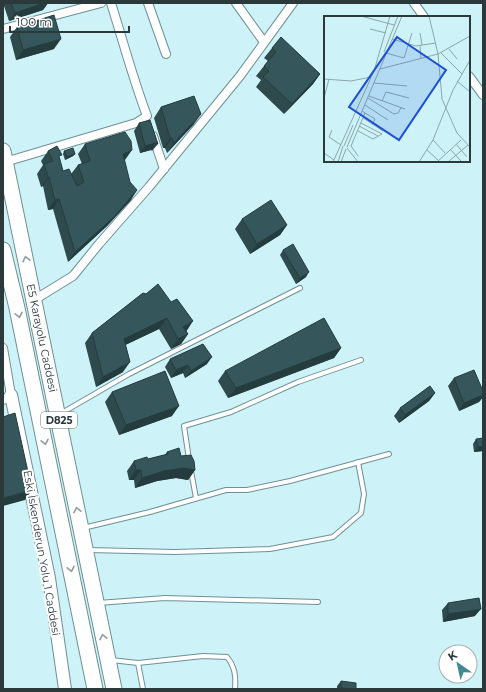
<svg xmlns="http://www.w3.org/2000/svg" width="486" height="692" viewBox="0 0 486 692" font-family="Montserrat,sans-serif">
	<rect width="100%" height="100%" fill="#cdf2f7"/>
	<g fill="none" stroke-linecap="round" stroke-linejoin="round">
		<g stroke="#6e9195" stroke-width="6">
			<g id="lane">
				<path d="M 60,414 L 129,374 L 300,288"/>
				<path d="M 189,459 L 184,426 L 231,412 L 298,382 L 361,360"/>
				<path d="M 191,471 L 196,498"/>
				<path d="M 83,528 L 150,512 L 226,490 L 247,490 L 290,481 L 389,454"/>
				<path d="M 88,550 L 175,552 L 270,549 L 333,537 L 361,513 L 364,494 L 358,462"/>
				<path d="M 98,603 L 165,598 L 318,602"/>
				<path d="M 111,660 L 138,663 L 143,689"/>
				<path d="M 138,663 L 203,656 L 227,657 C 235,667 236,676 235,689"/>
			</g>
		</g>
		<g stroke="#6e9195" stroke-width="10">
			<g id="street">
				<path d="M 148,3 L 166,54"/>
				<path d="M 236,3 L 264,42"/>
				<path d="M 414,3 L 424,17"/>
				<path d="M 3,29 L 101,3"/>
				<path d="M 469,76 L 483,95"/>
				<path d="M 153,136 L 164,169"/>
				<path d="M 5,162 L 136,123 L 147,116 C 133,79 123,41 111,3"/>
				<path d="M 34,300 L 73,276 L 99,244 L 149,187 L 240,76 L 293,3"/>
				<path d="M 3,348 L 11,395 L 3,400"/>
			</g>
		</g>
		<g stroke="#6e9195" stroke-width="14">
			<path id="secondary" d="M 11,395 L 49,578 L 65,689"/>
		</g>
		<g stroke="#6e9195" stroke-width="17">
			<g id="highway">
				<path d="M 3,151 L 114,689"/>
				<path d="M 3,250 L 17,308 L 95,689"/>
			</g>
		</g>
		<use href="#lane" stroke="#fff" stroke-width="4"/>
		<use href="#street" stroke="#fff" stroke-width="8"/>
		<use href="#secondary" stroke="#fff" stroke-width="12"/>
		<use href="#highway" stroke="#fff" stroke-width="15"/>
	</g>
	<g fill="#2e4a4d">
		<path d="M 3,3 L 48,3 L 43,10 L 9,21 Z"/>
		<path d="M 17,27 L 54,49 L 16,60 L 10,37 Z"/>
		<path d="M 272,48 L 320,74 L 313,84 L 284,114 L 256,87 L 261,80 L 256,76 L 268,61 L 264,58 Z"/>
		<path d="M 161,107 L 194,124 L 167,153 L 165,148 L 163,148 L 154,118 Z"/>
		<path d="M 139,123 L 158,144 L 152,151 L 151,150 L 140,153 L 134,131 Z"/>
		<path d="M 85,144 L 125,160 L 124,160 L 131,200 L 107,226 L 68,262 L 53,209 L 48,210 L 43,186 L 41,187 L 37,174 L 43,165 L 41,161 L 48,151 L 59,158 L 63,171 L 71,174 L 78,165 L 82,164 L 78,154 Z"/>
		<path d="M 64,151 L 75,154 L 73,156 L 65,160 L 63,154 Z"/>
		<path d="M 242,219 L 287,225 L 280,235 L 250,254 L 235,229 Z"/>
		<path d="M 283,250 L 306,277 L 296,284 L 280,255 Z"/>
		<path d="M 143,293 L 186,331 L 188,334 L 181,344 L 171,349 L 159,329 L 125,345 L 123,372 L 96,387 L 85,343 L 92,333 Z"/>
		<path d="M 341,348 L 334,358 L 228,398 L 218,381 L 225,371 Z"/>
		<path d="M 170,359 L 207,364 L 185,378 L 183,373 L 171,378 L 165,367 Z"/>
		<path d="M 454,378 L 483,391 L 483,397 L 479,402 L 459,411 L 448,386 Z"/>
		<path d="M 112,392 L 172,416 L 119,435 L 105,402 Z"/>
		<path d="M 435,393 L 429,401 L 399,423 L 394,416 L 400,408 Z"/>
		<path d="M 476,439 L 483,451 L 474,452 L 473,444 Z"/>
		<path d="M 167,452 L 181,456 L 195,470 L 188,480 L 176,478 L 157,481 L 135,488 L 134,480 L 129,480 L 127,471 L 134,461 L 148,459 L 165,455 Z"/>
		<path d="M 448,603 L 475,616 L 443,622 L 442,610 Z"/>
		<path d="M 341,681 L 356,689 L 337,689 L 337,686 Z"/>
	</g>
	<g fill="#253c3f">
		<path d="M 44,3 L 48,3 L 43,10 L 9,21 L 15,13 Z"/>
		<path d="M 61,39 L 54,49 L 16,60 L 23,50 Z"/>
		<path d="M 320,74 L 313,84 L 284,114 L 292,104 Z"/>
		<path d="M 201,114 L 194,124 L 167,153 L 174,143 Z"/>
		<path d="M 170,138 L 172,138 L 165,148 L 163,148 Z"/>
		<path d="M 156,143 L 151,150 L 140,153 L 145,146 Z"/>
		<path d="M 132,150 L 125,160 L 116,164 L 123,154 Z"/>
		<path d="M 75,154 L 73,156 L 65,160 L 67,157 Z"/>
		<path d="M 48,177 L 49,177 L 43,186 L 41,187 Z"/>
		<path d="M 137,190 L 131,200 L 107,226 L 68,262 L 75,252 Z"/>
		<path d="M 59,199 L 53,209 L 48,210 L 55,200 Z"/>
		<path d="M 287,225 L 280,235 L 250,254 L 257,244 Z"/>
		<path d="M 309,272 L 306,277 L 296,284 L 300,278 Z"/>
		<path d="M 167,318 L 159,329 L 117,349 L 124,339 Z"/>
		<path d="M 193,321 L 186,332 L 176,337 L 183,327 Z"/>
		<path d="M 188,334 L 181,344 L 171,349 L 178,339 Z"/>
		<path d="M 341,348 L 334,358 L 228,398 L 236,388 Z"/>
		<path d="M 212,357 L 207,364 L 185,378 L 191,371 Z"/>
		<path d="M 130,362 L 123,372 L 96,387 L 103,377 Z"/>
		<path d="M 188,365 L 183,373 L 171,378 L 176,370 Z"/>
		<path d="M 435,393 L 429,401 L 399,423 L 405,415 Z"/>
		<path d="M 483,395 L 483,397 L 479,402 L 459,411 L 464,403 Z"/>
		<path d="M 179,406 L 172,416 L 119,435 L 126,425 Z"/>
		<path d="M 483,446 L 483,451 L 474,452 L 478,447 Z"/>
		<path d="M 183,468 L 195,470 L 188,480 L 176,478 L 157,481 L 135,488 L 142,478 L 164,471 Z"/>
		<path d="M 136,470 L 141,470 L 134,480 L 129,480 Z"/>
		<path d="M 32,490 L 25,500 L 3,506 L 3,498 Z"/>
		<path d="M 481,609 L 475,616 L 443,622 L 448,614 Z"/>
	</g>
	<g fill="#35565a" stroke="#253c3f">
		<path d="M 11,3 L 44,3 L 15,13 Z"/>
		<path d="M 54,15 L 61,39 L 23,50 L 17,27 Z"/>
		<path d="M 281,37 L 320,74 L 292,104 L 263,77 L 269,71 L 264,66 L 276,52 L 272,48 Z"/>
		<path d="M 194,96 L 201,114 L 174,143 L 172,138 L 170,138 L 161,107 Z"/>
		<path d="M 150,120 L 158,144 L 156,143 L 145,146 L 139,123 Z"/>
		<path d="M 125,132 L 131,141 L 132,150 L 123,154 L 130,182 L 137,190 L 114,217 L 75,252 L 59,199 L 55,200 L 49,177 L 48,177 L 44,164 L 53,161 L 48,151 L 57,146 L 62,155 L 59,156 L 63,171 L 69,169 L 77,186 L 84,182 L 78,165 L 90,161 L 85,144 Z"/>
		<path d="M 73,148 L 75,154 L 67,157 L 64,151 Z"/>
		<path d="M 271,200 L 287,225 L 257,244 L 242,219 Z"/>
		<path d="M 293,244 L 309,272 L 300,278 L 283,250 Z"/>
		<path d="M 158,284 L 171,302 L 177,299 L 193,321 L 183,327 L 188,334 L 178,339 L 167,318 L 124,339 L 130,362 L 103,377 L 92,333 L 143,293 L 146,294 Z"/>
		<path d="M 324,318 L 341,348 L 236,388 L 225,371 Z"/>
		<path d="M 203,344 L 212,357 L 191,371 L 188,365 L 176,370 L 170,359 Z"/>
		<path d="M 474,370 L 483,391 L 483,395 L 464,403 L 454,378 Z"/>
		<path d="M 165,371 L 179,406 L 126,425 L 112,392 Z"/>
		<path d="M 430,386 L 435,393 L 405,415 L 400,408 Z"/>
		<path d="M 15,413 L 32,490 L 3,498 L 3,417 Z"/>
		<path d="M 483,438 L 483,446 L 478,447 L 476,439 Z"/>
		<path d="M 179,448 L 181,456 L 191,455 L 194,461 L 195,470 L 183,468 L 164,471 L 142,478 L 141,470 L 136,470 L 134,461 L 147,457 L 148,459 L 168,454 L 167,452 Z"/>
		<path d="M 479,598 L 481,609 L 448,614 L 448,603 Z"/>
		<path d="M 341,681 L 356,683 L 356,689 L 341,688 Z"/>
	</g>
	<defs><path id="oneway-chevron" d="M-2-3.5L2.5 0L-2 3.5" fill="none" stroke-width="1.6" stroke-linecap="round" stroke-linejoin="round"/></defs>
	<g stroke="#959c9d">
		<use href="#oneway-chevron" transform="translate(26 259) rotate(-102)"/>
		<use href="#oneway-chevron" transform="translate(19 315) rotate(78)"/>
		<use href="#oneway-chevron" transform="translate(45 442) rotate(78)"/>
		<use href="#oneway-chevron" transform="translate(77 510) rotate(-102)"/>
		<use href="#oneway-chevron" transform="translate(71 569) rotate(78)"/>
		<use href="#oneway-chevron" transform="translate(103 637) rotate(-102)"/>
	</g>
	<g text-anchor="middle" stroke-width="4" stroke-linejoin="round" paint-order="stroke">
		<rect fill="#fff" stroke="#6b7476" stroke-width="1" x="41" y="412" width="36" height="16" rx="3"/>
		<g font-size="10" font-weight="bold" fill="#2b393b">
			<text x="59" y="424">D825</text>
		</g>
		<g font-size="11" fill="#2b393b" stroke="#fff">
			<text transform="translate(42 338) rotate(78)" y="4">E5 Karayolu Caddesi</text>
			<text transform="translate(42 553) rotate(80)" y="4">Eski İskenderun Yolu 1 Caddesi</text>
		</g>
	</g>
	<g transform="translate(324 16)">
		<rect width="146" height="146" fill="#cdf2f7"/>
		<path fill="none" stroke="#8ca8ac" stroke-width="1" d="M 37,0 L 70,9M 105,0 L 114,38 L 118,83 L 133,117 L 146,131M 46,13 L 62,17M 96,17 L 98,29M 68,23 L 92,30 L 112,27M 96,30 L 97,43M 125,33 L 133,43M 60,36 L 74,0M 62,37 L 80,42 L 88,17M 117,37 L 138,58M 56,53 L 114,38 L 146,20M 0,63 L 27,65 L 47,61M 133,65 L 146,76M 50,67 L 83,70M 45,80 L 81,93M 0,82 L 5,63M 44,82 L 70,98 L 74,97 L 77,92M 58,85 L 62,76 L 85,82M 41,89 L 64,104M 41,97 L 51,103 L 48,109M 39,102 L 59,115M 35,110 L 54,120M 8,114 L 5,121 L 17,129M 34,115 L 49,123 L 58,118 L 37,107M 109,124 L 121,137M 132,128 L 143,141M 20,130 L 29,109M 23,131 L 78,0M 23,132 L 34,146M 126,133 L 137,145M 103,134 L 115,145M 0,137 L 10,144M 34,140 L 27,130 L 41,97 L 38,95M 114,145 L 137,124M 9,146 L 50,55 L 66,0M 14,146 L 19,130M 17,146 L 22,133M 95,146 L 109,124 L 129,74 L 146,44M 124,146 L 144,129"/>
		<path fill="#1d4ed8" fill-opacity="0.15" stroke="#1d4ed8" stroke-width="2" d="M 73,21 L 122,54 L 75,124 L 25,91 Z"/>
		<rect width="146" height="146" fill="none" stroke="#2b393b" stroke-width="2"/>
	</g>
	<rect width="486" height="692" fill="none" stroke="#2b393b" stroke-width="8"/>
	<g transform="translate(458 664) rotate(326)"><circle r="19" fill="#ffffff" stroke="#aab0b1"/>
	<path d="M0-3L7 15L0 10L-7 15Z" fill="#418890"/>
	<text y="-6" font-size="11" font-weight="bold" text-anchor="middle" fill="#2b393b">K</text>
	</g>
	<path d="M10 26v6h119v-6" fill="none" stroke="#2b393b" stroke-width="2"/>
	<text x="16" y="26" font-size="12" fill="#2b393b" stroke="#ffffff" stroke-width="3" paint-order="stroke">100 m</text>
</svg>
